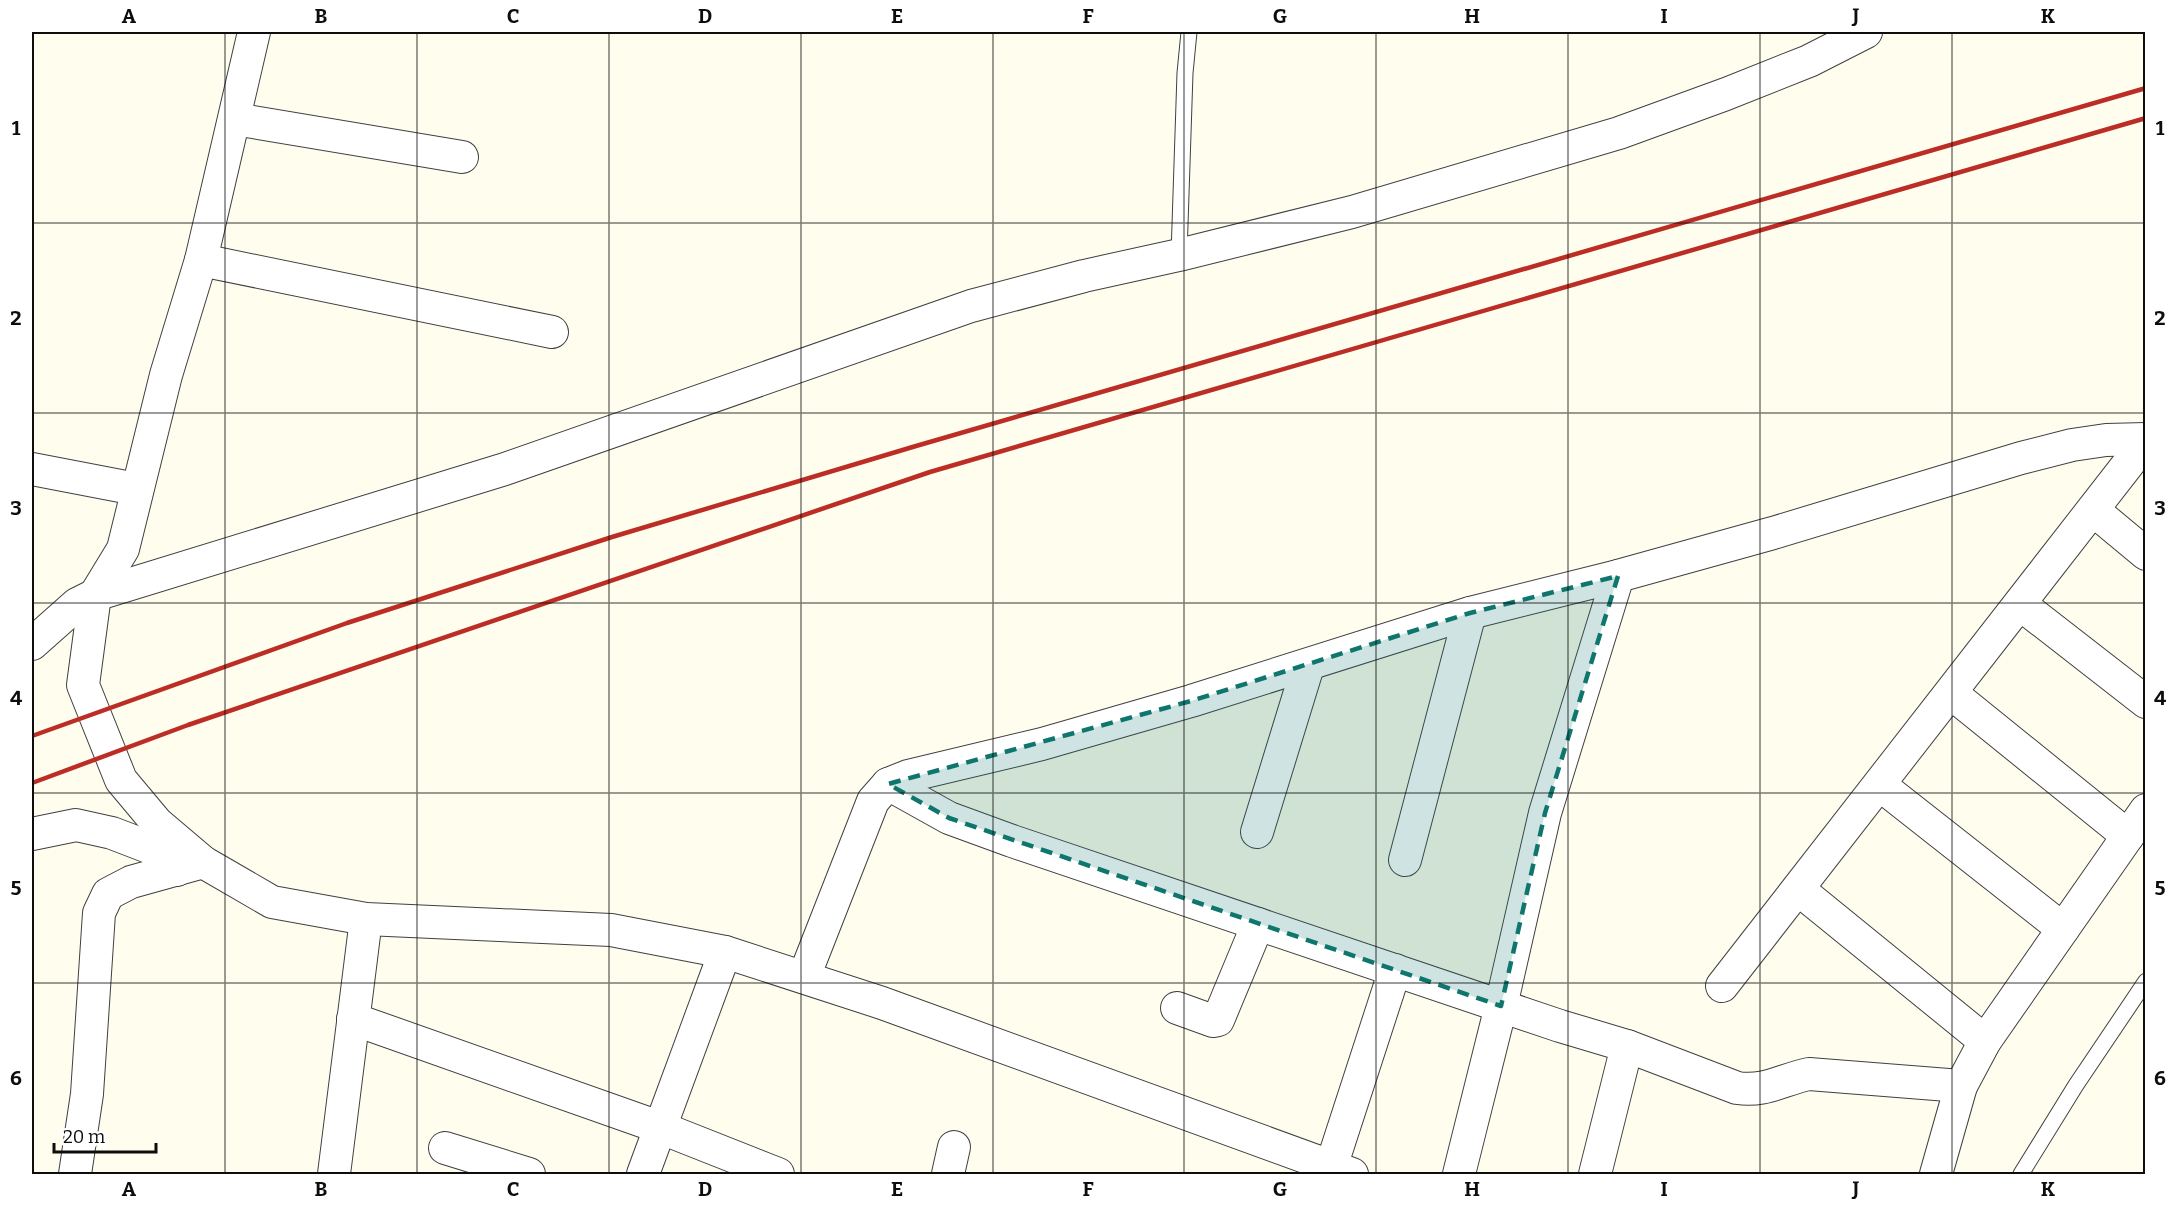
<svg xmlns="http://www.w3.org/2000/svg" width="2177" height="1206" viewBox="0 0 2177 1206" font-family="Bitter,serif">
	<rect width="100%" height="100%" fill="#fffded"/>
	<g fill="none" stroke-linecap="round" stroke-linejoin="round">
		<g stroke="#404040" stroke-width="17">
			<g id="lane">
				<path d="M 1179,255 L 1185,73 L 1189,32"/>
				<path d="M 2021,1174 L 2076,1085 L 2146,981"/>
			</g>
		</g>
		<g stroke="#404040" stroke-width="34">
			<g id="street">
				<path d="M 254,32 L 201,260 L 166,375 L 123,549 L 95,595 L 83,685 L 121,780 L 157,823 L 203,862 L 272,902 L 366,919 L 611,930 L 725,952 L 882,1003 L 1352,1174"/>
				<path d="M 235,119 L 462,157"/>
				<path d="M 201,260 L 552,332"/>
				<path d="M 32,469 L 136,489"/>
				<path d="M 2093,510 L 2146,554"/>
				<path d="M 2020,604 L 2146,702"/>
				<path d="M 32,644 L 77,604 L 95,595 L 505,469 L 971,306 L 1084,276 L 1179,255 L 1352,212 L 1619,133 L 1726,94 L 1809,61 L 1866,32"/>
				<path d="M 1951,693 L 2128,836"/>
				<path d="M 888,784 L 949,818 L 1012,841 L 1560,1026 L 1627,1046 L 1737,1088 C 1766,1092 1781,1080 1809,1074 L 1961,1086"/>
				<path d="M 1880,785 L 2063,929"/>
				<path d="M 1257,832 L 1308,666"/>
				<path d="M 32,834 L 76,825 L 112,833 L 151,848 L 177,870"/>
				<path d="M 1405,860 L 1470,613"/>
				<path d="M 1798,889 L 1985,1041"/>
				<path d="M 804,977 L 873,801 L 888,784 L 908,776 L 1042,744 L 1191,701 L 1470,613 L 1618,576 L 1773,533 L 2021,458 L 2072,445 L 2106,440 L 2146,439"/>
				<path d="M 1722,986 L 2146,441"/>
				<path d="M 1177,1008 L 1213,1021 L 1218,1020 L 1258,924"/>
				<path d="M 353,1019 L 659,1127 L 778,1174"/>
				<path d="M 445,1148 L 529,1174"/>
				<path d="M 1331,1167 L 1395,970"/>
				<path d="M 75,1174 L 87,1094 L 99,913 L 108,894 L 131,882 L 203,862"/>
				<path d="M 334,1174 L 366,919"/>
				<path d="M 643,1174 L 725,952"/>
				<path d="M 948,1174 L 954,1147"/>
				<path d="M 1459,1174 L 1501,1006 L 1545,813 L 1618,576"/>
				<path d="M 1595,1174 L 1627,1046"/>
				<path d="M 1936,1174 L 1961,1086 L 1985,1041 L 2146,810"/>
			</g>
		</g>
		<use href="#lane" stroke="#fff" stroke-width="15"/>
		<use href="#street" stroke="#fff" stroke-width="32"/>
		<g stroke="#bc2d26" stroke-width="4.5">
			<path d="M 32,736 L 347,623 L 612,537 L 916,446 L 2146,88"/>
			<path d="M 32,783 L 188,725 L 930,472 L 2146,118"/>
		</g>
	</g>
	<path fill="#0f766e" fill-opacity="0.2" stroke="#0f766e" stroke-width="4.5" stroke-dasharray="12 8" stroke-linejoin="round" d="M 1618,576 L 1545,813 L 1501,1006 L 949,818 L 888,784 L 1191,701 L 1470,613 Z"/>
	<path fill="none" stroke="#0d0d0d" stroke-width="1.5" stroke-opacity="0.55" d="M 225,32 L 225,1174M 417,32 L 417,1174M 609,32 L 609,1174M 801,32 L 801,1174M 993,32 L 993,1174M 1184,32 L 1184,1174M 1376,32 L 1376,1174M 1568,32 L 1568,1174M 1760,32 L 1760,1174M 1952,32 L 1952,1174M 32,223 L 2146,223M 32,413 L 2146,413M 32,603 L 2146,603M 32,793 L 2146,793M 32,983 L 2146,983"/>
	<rect width="2177" height="1206" fill="none" stroke="#ffffff" stroke-width="66"/>
	<path d="M54 1143v9h102v-9" fill="none" stroke="#0d0d0d" stroke-width="3"/>
	<text x="63" y="1143" font-size="18" fill="#0d0d0d" stroke="#ffffff" stroke-width="4.5" paint-order="stroke">20 m</text>
	<rect x="33" y="33" width="2111" height="1140" fill="none" stroke="#0d0d0d" stroke-width="2"/>
	<g font-size="20" text-anchor="middle" font-weight="bold" fill="#0d0d0d">
		<text x="129" y="23">A</text>
		<text x="321" y="23">B</text>
		<text x="513" y="23">C</text>
		<text x="705" y="23">D</text>
		<text x="897" y="23">E</text>
		<text x="1088" y="23">F</text>
		<text x="1280" y="23">G</text>
		<text x="1472" y="23">H</text>
		<text x="1664" y="23">I</text>
		<text x="1856" y="23">J</text>
		<text x="2048" y="23">K</text>
		<text x="16" y="135">1</text>
		<text x="2160" y="135">1</text>
		<text x="16" y="325">2</text>
		<text x="2160" y="325">2</text>
		<text x="16" y="515">3</text>
		<text x="2160" y="515">3</text>
		<text x="16" y="705">4</text>
		<text x="2160" y="705">4</text>
		<text x="16" y="895">5</text>
		<text x="2160" y="895">5</text>
		<text x="16" y="1085">6</text>
		<text x="2160" y="1085">6</text>
		<text x="129" y="1196">A</text>
		<text x="321" y="1196">B</text>
		<text x="513" y="1196">C</text>
		<text x="705" y="1196">D</text>
		<text x="897" y="1196">E</text>
		<text x="1088" y="1196">F</text>
		<text x="1280" y="1196">G</text>
		<text x="1472" y="1196">H</text>
		<text x="1664" y="1196">I</text>
		<text x="1856" y="1196">J</text>
		<text x="2048" y="1196">K</text>
	</g>
</svg>
